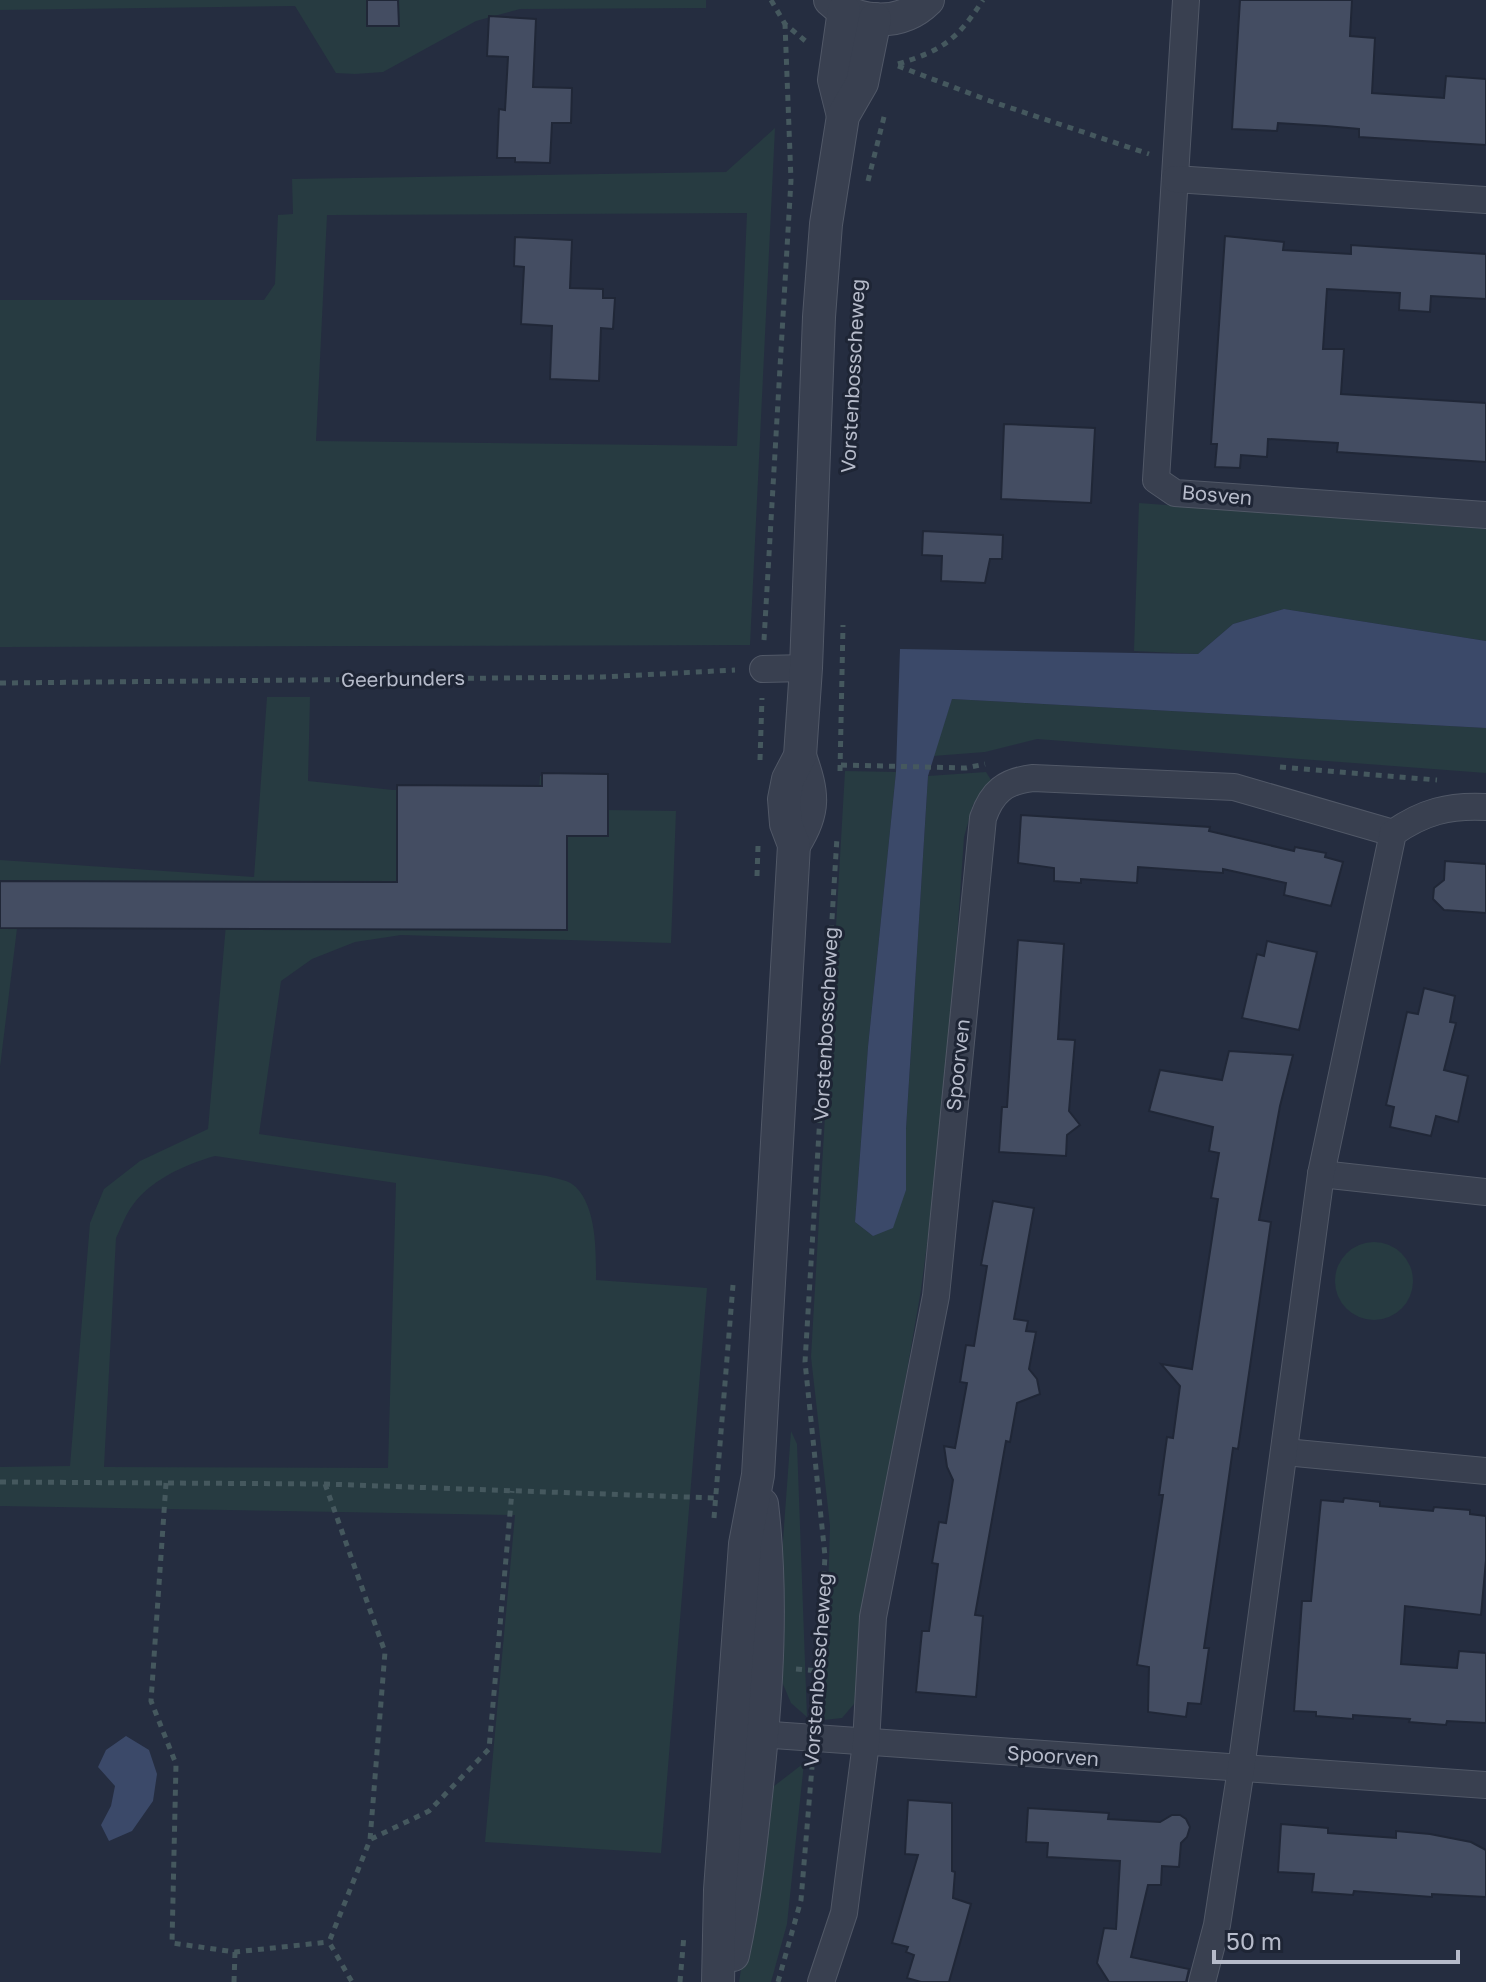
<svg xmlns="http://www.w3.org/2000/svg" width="1486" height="1982" viewBox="0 0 1486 1982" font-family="'Golos Text',sans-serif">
	<rect width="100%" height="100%" fill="#252d40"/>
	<g fill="#273b41" fill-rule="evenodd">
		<path d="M 0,0 L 706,0 L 706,8 L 520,9 L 476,21 L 383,72 L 355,74 L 336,73 L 295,6 L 0,10 Z"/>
		<path d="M 775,128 L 750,645 L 0,647 L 0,300 L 264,300 L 275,284 L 278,215 L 293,214 L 292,179 L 726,172 ZM 747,213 L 737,446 L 316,441 L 327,215 Z"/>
		<path d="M 1139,503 L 1486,529 L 1486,641 L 1284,609 L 1233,624 L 1198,654 L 1134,651 Z"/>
		<path d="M 267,697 L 310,697 L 308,781 L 393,790 L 539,790 L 540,776 L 600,776 L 606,810 L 676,811 L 671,943 L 401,935 L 355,942 L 312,959 L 281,981 L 259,1134 L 547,1176 C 554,1178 566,1180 572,1184 C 597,1202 596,1252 596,1280 L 707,1288 L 661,1853 L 485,1842 L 515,1515 L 0,1506 L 0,1467 L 70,1466 L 90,1223 L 104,1189 L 140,1161 L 208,1129 L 227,913 L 21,896 L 0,1067 L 0,860 L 254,877 ZM 215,1156 L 396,1183 L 388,1468 L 104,1467 L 116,1238 C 121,1228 124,1218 130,1209 C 147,1181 186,1164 215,1156 Z"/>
		<path d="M 952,699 L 1486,728 L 1486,773 L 1037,739 L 985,752 L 933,756 Z"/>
		<path d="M 845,771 L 896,772 L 868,1047 L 855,1222 L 873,1236 L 906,1190 L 906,1129 L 928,776 L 986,772 L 991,780 L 973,805 L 964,837 L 946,1098 L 921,1290 L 867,1601 L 859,1698 L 842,1718 L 824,1720 L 830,1526 L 811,1357 Z"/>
		<circle cx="1374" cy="1281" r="39"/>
		<path d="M 791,1431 L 797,1444 L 807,1717 L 791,1703 L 774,1663 Z"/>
		<path d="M 804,1763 L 787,1924 L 771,1982 L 739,1982 L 769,1790 Z"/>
	</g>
	<g fill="#3b4969">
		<path d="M 1284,609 L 1486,641 L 1486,728 L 952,699 L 928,776 L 906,1129 L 906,1190 L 893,1228 L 873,1236 L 855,1222 L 868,1047 L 896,772 L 900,649 L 1198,654 L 1233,624 Z"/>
		<path d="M 126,1736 L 149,1750 L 157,1774 L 153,1801 L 132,1831 L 109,1841 L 101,1825 L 111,1806 L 115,1786 L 98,1767 L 106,1750 Z"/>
	</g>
	<g fill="#444d62" stroke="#202737" stroke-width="2">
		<path d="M 367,0 L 398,0 L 399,26 L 367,26 Z"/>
		<path d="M 1240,0 L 1352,0 L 1350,36 L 1375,38 L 1372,93 L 1444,98 L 1446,76 L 1486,79 L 1486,145 L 1359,137 L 1359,129 L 1326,126 L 1278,123 L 1277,131 L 1232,129 Z"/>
		<path d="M 489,16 L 536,19 L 533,87 L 572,88 L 571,123 L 552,123 L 550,163 L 515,162 L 515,158 L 497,158 L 499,109 L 505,110 L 508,57 L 487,56 Z"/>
		<path d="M 1225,236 L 1284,242 L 1283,250 L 1351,254 L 1351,245 L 1486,254 L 1486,299 L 1431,296 L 1430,312 L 1399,310 L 1400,293 L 1327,289 L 1323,349 L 1344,349 L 1341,394 L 1486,403 L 1486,462 L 1337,452 L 1338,443 L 1268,439 L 1267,457 L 1241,455 L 1240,468 L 1215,467 L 1217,444 L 1211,444 Z"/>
		<path d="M 515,237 L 572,240 L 570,288 L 603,289 L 603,298 L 615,298 L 613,329 L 601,328 L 599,381 L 550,379 L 552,326 L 521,324 L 524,267 L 514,266 Z"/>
		<path d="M 1004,424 L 1095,428 L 1091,503 L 1001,499 Z"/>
		<path d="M 923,531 L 1003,535 L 1002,559 L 990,559 L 985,583 L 941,581 L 942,556 L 922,555 Z"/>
		<path d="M 542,773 L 608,774 L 608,836 L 567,836 L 567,930 L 0,928 L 0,881 L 397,882 L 397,785 L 542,786 Z"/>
		<path d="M 1021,815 L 1210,827 L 1209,831 L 1294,851 L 1295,847 L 1326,853 L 1325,857 L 1343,862 L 1331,906 L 1284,895 L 1286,883 L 1223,869 L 1223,873 L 1138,867 L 1137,883 L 1081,879 L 1081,883 L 1054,881 L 1054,868 L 1018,863 Z"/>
		<path d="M 1445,861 L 1486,864 L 1486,913 L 1444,910 L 1433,899 L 1434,888 L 1444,880 Z"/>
		<path d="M 1018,940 L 1064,944 L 1058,1039 L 1075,1040 L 1069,1111 L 1080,1125 L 1067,1135 L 1066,1156 L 999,1152 L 1002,1107 L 1007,1107 Z"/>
		<path d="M 1267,941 L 1317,952 L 1299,1030 L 1242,1018 L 1257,954 L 1264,956 Z"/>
		<path d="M 1424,988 L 1455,996 L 1450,1022 L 1456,1023 L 1444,1070 L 1468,1076 L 1458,1122 L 1436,1116 L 1431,1136 L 1390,1127 L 1394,1107 L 1386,1105 L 1407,1012 L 1418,1014 Z"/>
		<path d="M 1229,1051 L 1293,1055 L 1280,1106 L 1259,1220 L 1271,1222 L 1238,1449 L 1233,1448 L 1225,1505 L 1204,1648 L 1209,1648 L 1201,1704 L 1188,1703 L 1186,1717 L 1148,1712 L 1149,1667 L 1137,1665 L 1163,1495 L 1159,1495 L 1167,1437 L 1173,1438 L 1180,1386 L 1161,1364 L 1192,1369 L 1218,1199 L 1211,1198 L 1219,1153 L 1209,1151 L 1213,1127 L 1149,1111 L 1160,1070 L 1222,1080 Z"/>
		<path d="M 993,1201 L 1034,1208 L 1014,1319 L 1028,1321 L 1026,1331 L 1036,1332 L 1029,1369 L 1037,1379 L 1040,1394 L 1017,1403 L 1010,1442 L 1006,1441 L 975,1615 L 983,1616 L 976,1697 L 916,1692 L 922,1631 L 929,1631 L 938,1564 L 932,1563 L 939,1522 L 946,1523 L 953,1480 L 947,1467 L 944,1446 L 955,1448 L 967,1383 L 960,1382 L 966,1345 L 974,1346 L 987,1266 L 981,1265 Z"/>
		<path d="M 1344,1498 L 1380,1502 L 1380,1506 L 1433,1511 L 1434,1507 L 1470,1510 L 1470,1514 L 1486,1516 L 1486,1560 L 1481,1615 L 1405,1606 L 1401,1664 L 1457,1668 L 1459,1651 L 1486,1653 L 1486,1723 L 1447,1721 L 1446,1725 L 1409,1722 L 1410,1719 L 1353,1715 L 1353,1719 L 1316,1716 L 1316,1712 L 1294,1711 L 1302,1601 L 1311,1601 L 1321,1500 L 1343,1502 Z"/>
		<path d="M 908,1800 L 952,1803 L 952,1871 L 955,1872 L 953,1898 L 971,1904 L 949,1982 L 921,1982 L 907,1978 L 914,1955 L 906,1952 L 908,1947 L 892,1943 L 918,1855 L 905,1854 Z"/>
		<path d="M 1028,1808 L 1109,1813 L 1108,1819 L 1160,1822 L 1172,1815 L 1180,1815 L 1186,1819 L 1190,1827 L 1187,1837 L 1181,1843 L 1179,1867 L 1162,1866 L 1161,1885 L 1148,1885 L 1131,1957 L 1189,1969 L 1186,1982 L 1109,1982 L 1097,1963 L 1104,1928 L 1116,1929 L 1120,1861 L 1047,1857 L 1048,1843 L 1026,1842 Z"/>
		<path d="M 1281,1824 L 1328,1828 L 1328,1833 L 1396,1838 L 1396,1831 L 1430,1834 L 1471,1842 L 1486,1850 L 1486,1897 L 1432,1894 L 1432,1897 L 1354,1891 L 1353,1895 L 1312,1892 L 1314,1874 L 1278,1872 Z"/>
	</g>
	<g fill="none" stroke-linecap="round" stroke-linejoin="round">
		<g stroke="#515867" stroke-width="28">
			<g id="minor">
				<path d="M 1186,0 L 1156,480 L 1175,493 L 1486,515"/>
				<path d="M 1175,179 L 1486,200"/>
				<path d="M 763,669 L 806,668"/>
				<path d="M 1321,1174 L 1486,1192"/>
				<path d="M 1285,1452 L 1486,1471"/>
				<path d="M 743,1733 L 1486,1785"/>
				<path d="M 821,1982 L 844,1913 L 866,1743 L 873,1617 L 936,1296 L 983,818 C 992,792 1005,781 1033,778 L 1234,787 L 1393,833"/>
				<path d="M 1202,1982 L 1217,1925 L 1241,1769 L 1321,1174 L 1393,833 C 1423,812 1449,805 1486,807"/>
			</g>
		</g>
		<g stroke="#515867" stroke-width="34">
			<g id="tertiary">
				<path d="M 830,0 C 857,25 901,27 928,0"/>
				<path d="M 843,116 L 834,80 L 844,10"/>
				<path d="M 794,845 C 816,811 813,793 800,756"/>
				<path d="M 733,1955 C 745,1899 751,1843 757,1786 C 767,1692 773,1598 762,1504"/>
				<path d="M 718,1982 L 720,1890 L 745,1544 L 758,1475 L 794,845 L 786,824 L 784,799 L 788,779 L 800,756 L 806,668 L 819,317 L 826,224 L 843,116 L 862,83 L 875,19"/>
			</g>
		</g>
		<g stroke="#45585e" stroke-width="5" stroke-dasharray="6 6" stroke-linecap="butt">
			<path d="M 771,0 L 785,24 L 809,44"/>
			<path d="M 898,64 C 943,50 957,40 983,0"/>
			<path d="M 898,66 L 990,101 L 1149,154"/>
			<path d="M 868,181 L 885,113"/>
			<path d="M 852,391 L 856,298"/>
			<path d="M 764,640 L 791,180 L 785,24"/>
			<path d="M 0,683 L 602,677 L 735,670"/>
			<path d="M 760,760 L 762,698"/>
			<path d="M 841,765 L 966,768 L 985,764"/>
			<path d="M 1280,767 L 1437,780"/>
			<path d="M 840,771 L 843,625"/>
			<path d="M 757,876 L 758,846"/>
			<path d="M 0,1482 L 325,1484 L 715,1498"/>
			<path d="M 166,1483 L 151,1701 L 176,1764 L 172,1943 L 235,1952 L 329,1942"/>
			<path d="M 325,1484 L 385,1652 L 370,1840 L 329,1942 L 352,1982"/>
			<path d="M 714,1518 L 733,1285"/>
			<path d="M 796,1669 L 819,1671"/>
			<path d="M 816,1709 L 825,1556 L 805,1362 L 837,837"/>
			<path d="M 371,1839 L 429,1811 L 489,1749 L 512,1491"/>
			<path d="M 234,1982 L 235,1952"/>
			<path d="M 680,1982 L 684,1935"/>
			<path d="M 778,1982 L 801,1900 L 812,1767"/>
		</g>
		<use href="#minor" stroke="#394050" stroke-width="26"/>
		<use href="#tertiary" stroke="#394050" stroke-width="32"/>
	</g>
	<g text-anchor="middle" stroke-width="6" stroke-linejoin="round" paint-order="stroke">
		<g font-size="20" fill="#b6bbca" stroke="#1e2535">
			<text transform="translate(853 376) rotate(-87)" y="7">Vorstenbosscheweg</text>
			<text transform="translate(1217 495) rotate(5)" y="7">Bosven</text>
			<text transform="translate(403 679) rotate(-1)" y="7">Geerbunders</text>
			<text transform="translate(826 1024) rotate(-87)" y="7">Vorstenbosscheweg</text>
			<text transform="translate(958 1065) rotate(-84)" y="7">Spoorven</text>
			<text transform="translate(818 1670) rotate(-86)" y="7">Vorstenbosscheweg</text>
			<text transform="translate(1053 1756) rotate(4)" y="7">Spoorven</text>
		</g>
	</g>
	<path d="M1214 1950v12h244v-12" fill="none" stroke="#b6bbca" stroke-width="4"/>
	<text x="1226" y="1950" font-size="24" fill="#b6bbca" stroke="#1e2535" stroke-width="6" paint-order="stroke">50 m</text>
</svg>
